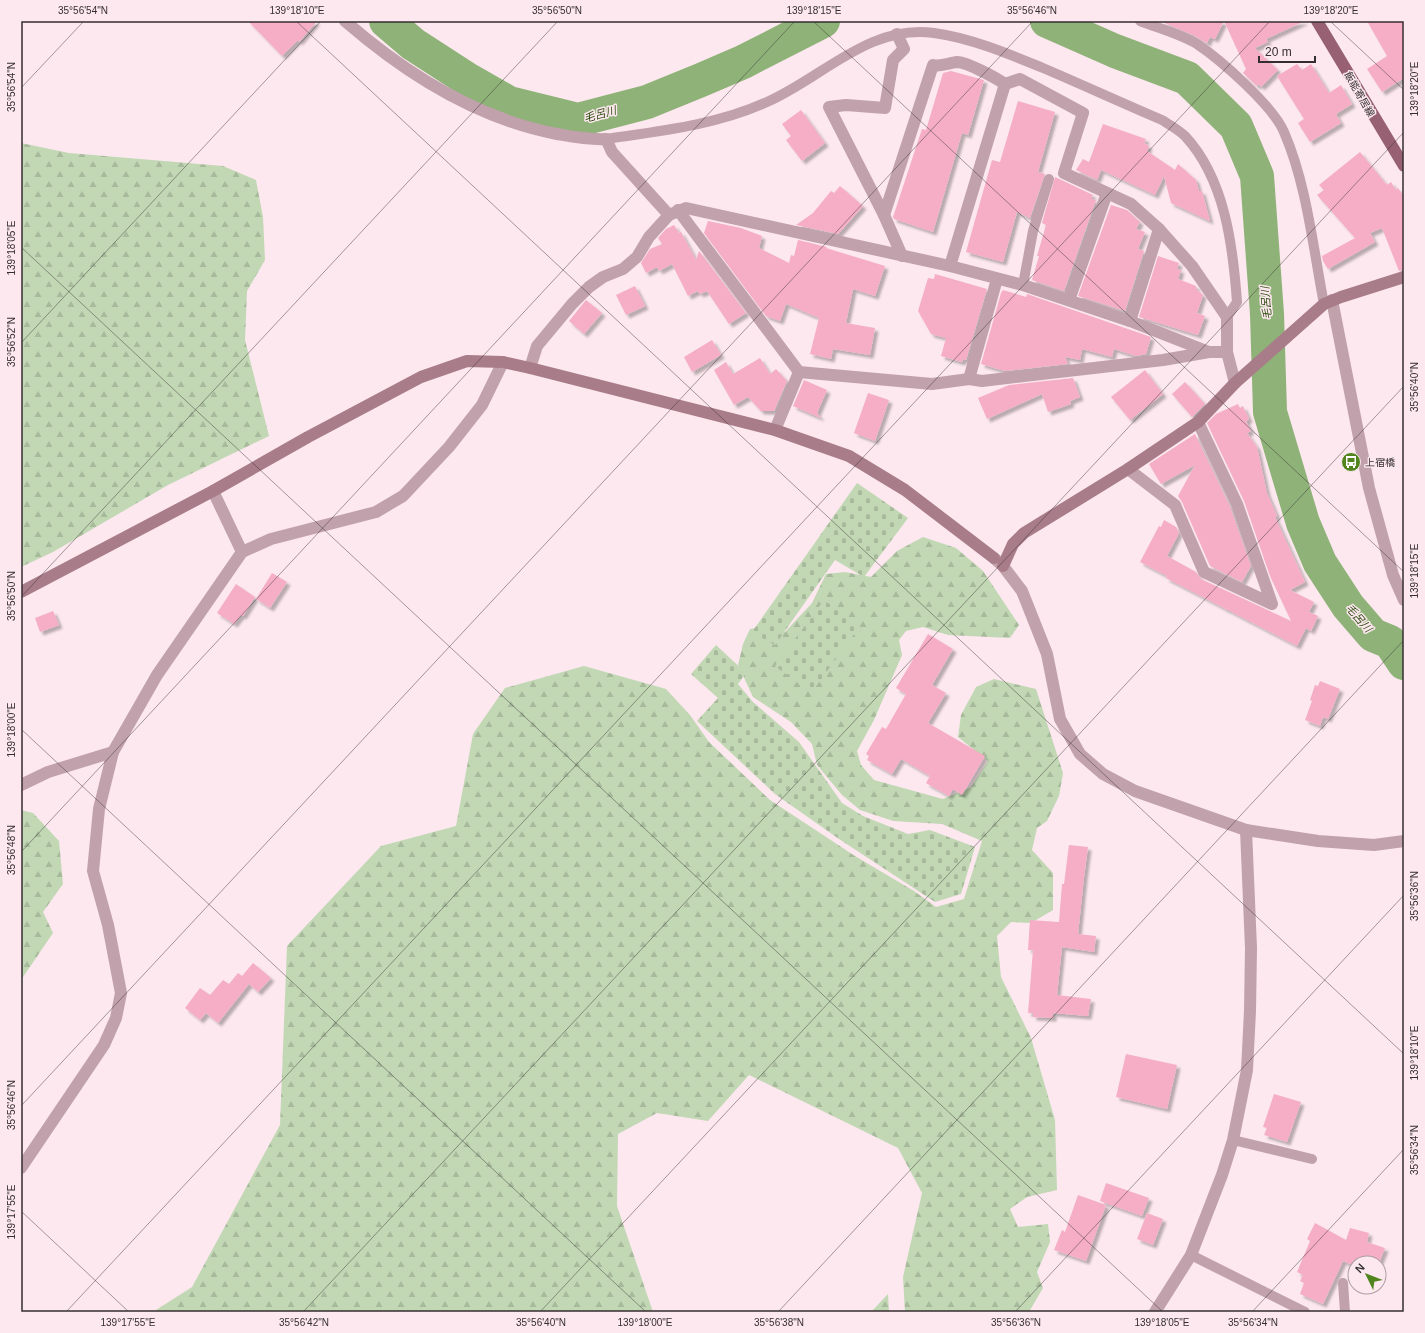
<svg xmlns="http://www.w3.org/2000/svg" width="1425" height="1333" viewBox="0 0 1425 1333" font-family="Arial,'Noto Sans JP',sans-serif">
	<defs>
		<pattern id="forest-firs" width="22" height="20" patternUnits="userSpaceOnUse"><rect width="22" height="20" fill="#c2d8b5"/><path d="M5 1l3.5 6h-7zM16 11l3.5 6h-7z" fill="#a7ba9c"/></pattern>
		<pattern id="cemetery-stones" width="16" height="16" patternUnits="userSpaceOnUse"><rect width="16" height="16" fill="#c2d8b5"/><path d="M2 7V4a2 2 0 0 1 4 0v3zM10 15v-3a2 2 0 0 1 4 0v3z" fill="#a7ba9c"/></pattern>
		<filter id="shadow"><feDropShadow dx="3.5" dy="3.5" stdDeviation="1" flood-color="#0004"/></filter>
	</defs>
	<rect width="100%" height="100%" fill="#fce8ee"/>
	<g fill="url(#forest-firs)">
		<path d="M 21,143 L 69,153 L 223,166 L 256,180 L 263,217 L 265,260 L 247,291 L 245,340 L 269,436 L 168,485 L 53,552 L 21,567 Z"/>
		<path d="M 923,537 L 956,548 L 983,571 L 1019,625 L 1010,638 L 948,635 L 923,627 L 906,631 L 899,640 L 902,655 L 874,720 L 857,751 L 861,765 L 874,780 L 943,799 L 971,787 L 988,761 L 958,737 L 961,715 L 976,687 L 994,679 L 1036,689 L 1063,773 L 1059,796 L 1047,821 L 1037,828 L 1032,850 L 1053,873 L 1053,910 L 1031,923 L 1011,922 L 997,936 L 1001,977 L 1031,1038 L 1055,1120 L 1057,1190 L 1027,1197 L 1010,1209 L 1018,1227 L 1048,1224 L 1050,1242 L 1037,1272 L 1043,1288 L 1029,1312 L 905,1312 L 903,1277 L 922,1193 L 898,1148 L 749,1075 L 708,1121 L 657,1113 L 618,1134 L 617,1206 L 653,1312 L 153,1312 L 192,1287 L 280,1125 L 287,946 L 381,846 L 456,826 L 473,734 L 505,688 L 584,666 L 666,689 L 690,715 L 709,742 L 770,800 L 855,856 L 914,891 L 936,907 L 964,899 L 982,841 L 942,824 L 893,821 L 860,810 L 842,795 L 817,765 L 812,744 L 791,722 L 753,697 L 738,665 L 743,644 L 750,629 L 761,627 L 785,632 L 812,603 L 826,574 L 845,572 L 871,577 L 897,551 Z"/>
		<path d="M 21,810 L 33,813 L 59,841 L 63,884 L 43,912 L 53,933 L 21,980 Z"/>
		<path d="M 888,1294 L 889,1312 L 871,1312 Z"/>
	</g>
	<g fill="url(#cemetery-stones)">
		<path d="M 857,483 L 908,518 L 864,577 L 835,560 L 775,645 L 752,632 Z"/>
		<path d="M 824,600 L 860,626 L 811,693 L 775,666 Z"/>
		<path d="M 716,645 L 746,673 L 738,684 L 753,702 L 799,742 L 842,803 L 863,816 L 908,834 L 930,830 L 975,847 L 961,894 L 935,902 L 839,839 L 775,794 L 697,721 L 718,698 L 691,674 Z"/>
	</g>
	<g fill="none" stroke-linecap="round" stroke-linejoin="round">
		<g stroke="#8fb278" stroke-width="34">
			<path d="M 386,21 L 413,44 L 467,79 L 509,103 L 578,120 L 647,102 L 701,80 L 743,62 L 823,21"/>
			<path d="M 1047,21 L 1115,51 L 1187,78 L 1236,126 L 1257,176 L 1267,314 L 1270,412 L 1303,523 L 1320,563 L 1348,606 L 1373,635 L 1390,642 L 1404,663"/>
		</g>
	</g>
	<g fill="#f5aec5" filter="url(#shadow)">
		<path d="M 248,21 L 317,21 L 299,42 L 298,40 L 282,56 Z"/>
		<path d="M 1160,21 L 1305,21 L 1266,39 L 1268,42 L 1255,48 L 1278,70 L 1261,87 L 1259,84 L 1257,86 L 1243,73 L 1246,69 L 1224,21 L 1215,39 L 1210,37 L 1207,43 L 1193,35 Z"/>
		<path d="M 1367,21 L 1404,21 L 1404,78 L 1382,92 L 1367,69 L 1387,56 Z"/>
		<path d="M 1297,64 L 1302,70 L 1311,64 L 1329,93 L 1341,85 L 1352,104 L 1336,114 L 1341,123 L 1310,142 L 1298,123 L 1304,119 L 1277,76 Z"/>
		<path d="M 951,71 L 984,80 L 968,135 L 962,133 L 933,232 L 894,219 L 893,217 L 922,129 L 926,130 L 943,73 Z"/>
		<path d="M 1018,101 L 1055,112 L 1038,172 L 1045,174 L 1030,218 L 1017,212 L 1003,262 L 966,252 L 992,160 L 1000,162 Z"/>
		<path d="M 801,110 L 825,143 L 802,161 L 786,140 L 791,136 L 782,124 Z"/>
		<path d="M 1103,124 L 1146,139 L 1144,143 L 1149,146 L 1147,151 L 1175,170 L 1178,164 L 1196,180 L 1199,191 L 1202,191 L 1210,221 L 1171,203 L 1164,176 L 1155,195 L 1101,170 L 1097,180 L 1076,170 L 1083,159 L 1089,162 Z"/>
		<path d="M 1360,152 L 1387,185 L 1391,182 L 1396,190 L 1398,188 L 1404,196 L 1404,270 L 1399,271 L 1382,228 L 1370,233 L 1375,242 L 1328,269 L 1323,261 L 1322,256 L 1355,238 L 1317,195 L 1324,190 L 1319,185 Z"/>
		<path d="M 1055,177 L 1093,195 L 1091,199 L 1096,200 L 1064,291 L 1032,280 L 1039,256 L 1037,256 L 1046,225 L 1042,223 Z"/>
		<path d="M 840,186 L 863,206 L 838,234 L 796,225 L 813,213 L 831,191 L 834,193 Z"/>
		<path d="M 1111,205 L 1127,210 L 1140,222 L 1136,229 L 1145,232 L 1138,249 L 1144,251 L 1125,311 L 1078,296 Z"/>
		<path d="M 708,221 L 741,228 L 762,236 L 759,248 L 789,263 L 791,255 L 794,256 L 798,240 L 827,247 L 826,248 L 885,266 L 875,296 L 853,289 L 846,323 L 875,328 L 870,355 L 833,349 L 831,359 L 810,354 L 819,318 L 786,304 L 780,321 L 766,316 L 704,233 Z"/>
		<path d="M 674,225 L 679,233 L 681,232 L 696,260 L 699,251 L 746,313 L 729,324 L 707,291 L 700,294 L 698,291 L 688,296 L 672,264 L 659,271 L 657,267 L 646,273 L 641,263 L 650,249 L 662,244 L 658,238 L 666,229 Z"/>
		<path d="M 1158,256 L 1179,263 L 1177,269 L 1181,270 L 1178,279 L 1196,286 L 1197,290 L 1203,295 L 1197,313 L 1205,316 L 1198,335 L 1139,317 Z"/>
		<path d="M 935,274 L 987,289 L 966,360 L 963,359 L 962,362 L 941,356 L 946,338 L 931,334 L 918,311 L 928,278 L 934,279 Z"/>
		<path d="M 635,286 L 645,306 L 626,315 L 616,295 Z"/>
		<path d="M 1003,290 L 1026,297 L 1027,294 L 1151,337 L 1146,354 L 1136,356 L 1114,349 L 1112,357 L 1082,349 L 1080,360 L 1065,357 L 1068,364 L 1005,371 L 981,364 L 1001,293 Z"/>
		<path d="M 586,300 L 602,313 L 584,334 L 569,321 Z"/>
		<path d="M 712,340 L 721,355 L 692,372 L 684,357 Z"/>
		<path d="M 760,358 L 770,374 L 776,369 L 787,381 L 774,411 L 761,411 L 748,397 L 734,405 L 714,370 L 726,362 L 733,374 Z"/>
		<path d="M 1145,370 L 1163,394 L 1130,420 L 1111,397 Z"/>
		<path d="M 1073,378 L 1080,397 L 1070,401 L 1071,404 L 1048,412 L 1042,394 L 987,419 L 978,398 L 1009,385 Z"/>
		<path d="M 804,380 L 827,390 L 817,413 L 821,418 L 793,406 Z"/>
		<path d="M 1185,382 L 1205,404 L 1192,417 L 1172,394 Z"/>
		<path d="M 868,393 L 889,400 L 875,441 L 854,433 Z"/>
		<path d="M 1238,404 L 1240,408 L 1243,406 L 1249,419 L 1246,421 L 1251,431 L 1247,433 L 1257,447 L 1267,493 L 1277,516 L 1275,517 L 1305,582 L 1290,590 L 1314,602 L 1309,612 L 1318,616 L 1311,631 L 1306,628 L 1297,646 L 1226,609 L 1226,610 L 1224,608 L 1166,578 L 1167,576 L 1140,562 L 1159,526 L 1161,527 L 1164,520 L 1176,527 L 1179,533 L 1167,556 L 1196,572 L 1201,579 L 1291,621 L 1270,576 L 1244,501 L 1207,423 L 1216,414 Z"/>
		<path d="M 1195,434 L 1230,507 L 1251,566 L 1242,582 L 1210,566 L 1182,502 L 1178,496 L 1195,465 L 1161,484 L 1149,464 Z"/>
		<path d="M 272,573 L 287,582 L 270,608 L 256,599 Z"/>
		<path d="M 236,584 L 255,597 L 243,616 L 241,615 L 234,624 L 217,613 Z"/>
		<path d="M 53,611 L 59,625 L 40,632 L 35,618 Z"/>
		<path d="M 928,634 L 953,649 L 932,685 L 946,693 L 928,723 L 985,756 L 962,795 L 953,789 L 949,796 L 926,783 L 930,776 L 901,759 L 892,774 L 867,760 L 869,756 L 866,754 L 882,727 L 886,729 L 906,694 L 896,688 Z"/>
		<path d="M 1320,681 L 1340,689 L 1328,719 L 1323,717 L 1320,726 L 1305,720 L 1312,701 L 1310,700 L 1315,685 L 1318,686 Z"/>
		<path d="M 1069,845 L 1088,847 L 1084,877 L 1078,934 L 1096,936 L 1094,952 L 1062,947 L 1057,995 L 1091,999 L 1088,1016 L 1053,1013 L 1053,1018 L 1033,1017 L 1033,1013 L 1028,1013 L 1033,950 L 1028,950 L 1030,920 L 1059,922 L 1062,884 L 1064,884 Z"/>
		<path d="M 253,963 L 271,978 L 258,992 L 249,984 L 218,1023 L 206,1013 L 200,1020 L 185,1008 L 200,988 L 210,995 L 223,980 L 229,984 L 238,973 L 242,976 Z"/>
		<path d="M 1126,1054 L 1177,1065 L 1167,1109 L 1116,1097 Z"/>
		<path d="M 1274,1094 L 1301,1102 L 1287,1142 L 1264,1135 L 1267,1128 L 1263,1127 Z"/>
		<path d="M 1106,1183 L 1149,1198 L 1142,1216 L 1100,1201 Z"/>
		<path d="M 1078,1195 L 1106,1205 L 1086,1261 L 1054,1250 L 1062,1230 L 1065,1232 Z"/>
		<path d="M 1147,1213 L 1163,1219 L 1153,1245 L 1137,1239 Z"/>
		<path d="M 1315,1223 L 1346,1240 L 1350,1228 L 1369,1233 L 1367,1242 L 1385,1248 L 1379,1263 L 1355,1263 L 1355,1266 L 1343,1261 L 1323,1304 L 1300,1294 L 1304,1283 L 1300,1281 L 1303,1275 L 1297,1272 L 1310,1241 L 1307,1239 Z"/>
	</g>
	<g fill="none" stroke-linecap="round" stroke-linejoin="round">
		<g stroke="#c1a1ab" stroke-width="10">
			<path d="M 1140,21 C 1158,28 1180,34 1197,44 C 1221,60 1273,106 1284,132 C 1307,185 1313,248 1324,304"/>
			<path d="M 606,139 C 660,131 717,125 767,102 C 822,78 869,24 934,33 C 971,38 1009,54 1043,68 C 1083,85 1122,103 1162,120 C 1170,125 1179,130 1185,136 C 1225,179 1233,246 1237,302 L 1227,317"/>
			<path d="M 1023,285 L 1033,231 L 1049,179"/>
			<path d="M 1233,1140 L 1312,1159"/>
			<path d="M 1191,1255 L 1305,1312"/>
			<path d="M 1343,1283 L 1345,1312"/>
		</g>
		<g stroke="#c1a1ab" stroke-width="12">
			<path d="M 345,21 C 406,74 478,119 557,134 C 574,137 589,140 606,139 L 612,152 L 669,215"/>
			<path d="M 897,34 L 904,49 L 893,60 L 885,108 L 846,105 L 829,107 L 884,215 L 933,65 C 942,67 948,63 957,62 C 967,62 996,78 1005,84 L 1020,79 L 1083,113 L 1064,173 L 1131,204 L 1159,229 L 1192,266 L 1227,317 L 1227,352 L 1235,383"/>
			<path d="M 678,210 L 799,372 L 932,384 L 969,379 L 982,381 L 1163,360 L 1209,352"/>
			<path d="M 884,215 L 902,256"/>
			<path d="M 950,266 L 1005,84"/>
			<path d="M 1069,300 L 1107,193"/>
			<path d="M 1332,300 L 1369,488 L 1393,575 L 1404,600"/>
			<path d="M 1130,321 L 1159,229"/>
			<path d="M 530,368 L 537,346 L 572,304 L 589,287 L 603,277 L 623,269 L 637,257 L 649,237 L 669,215 L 686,208 L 950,266 L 1023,285 L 1130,321 L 1209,352 L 1227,352"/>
			<path d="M 969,379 L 997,279"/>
			<path d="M 775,430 L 799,372"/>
			<path d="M 1128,469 L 1175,505 L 1204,572 L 1272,604 L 1237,504 L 1198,422"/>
			<path d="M 213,491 L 242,552"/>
			<path d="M 995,559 L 1003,566 L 1022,591 L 1047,654 L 1060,719 L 1080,754 L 1103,774 L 1135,791 L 1246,830 L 1318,841 L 1374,845 L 1404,841"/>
			<path d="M 21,785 L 48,772 L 113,752"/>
			<path d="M 21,1168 L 104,1045 L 116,1018 L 121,993 L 108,925 L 93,871 L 99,809 L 113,752 L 157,675 L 242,552 L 271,539 L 376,512 L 403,496 L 449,447 L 482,405 L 503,362"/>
			<path d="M 1155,1312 L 1191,1255 L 1222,1175 L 1233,1140 L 1247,1070 L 1250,1011 L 1251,948 L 1246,830"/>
		</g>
		<g stroke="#a97c8a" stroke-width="12">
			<path d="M 1003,566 L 1013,544 L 1024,533 L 1128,469 L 1198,422 L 1235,383 L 1324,304 L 1341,297 L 1404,277"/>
			<path d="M 21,592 L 213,491 L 308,437 L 421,377 L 467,361 L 503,362 L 530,368 L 775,430 L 849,456 L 905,490 L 994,558"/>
		</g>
		<path stroke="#976073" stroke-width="12" d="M 1317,21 L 1404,166"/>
	</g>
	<path fill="none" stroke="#352e30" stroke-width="1" stroke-opacity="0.45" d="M 296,21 L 1404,1054M 813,21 L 1404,572M 1330,21 L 1404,90M 21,88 L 84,21M 21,247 L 1163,1312M 21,343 L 321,21M 21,597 L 558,21M 21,729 L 646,1312M 21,852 L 795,21M 21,1106 L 1033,21M 21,1211 L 129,1312M 66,1312 L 1270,21M 303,1312 L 1404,132M 540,1312 L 1404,386M 778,1312 L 1404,640M 1015,1312 L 1404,895M 1252,1312 L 1404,1149"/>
	<defs>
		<g id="bus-disc" transform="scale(1)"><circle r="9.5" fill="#4f851c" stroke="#fce8ee"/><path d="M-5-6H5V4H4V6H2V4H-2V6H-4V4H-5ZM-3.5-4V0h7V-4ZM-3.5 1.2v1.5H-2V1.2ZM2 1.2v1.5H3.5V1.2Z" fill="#fff"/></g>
	</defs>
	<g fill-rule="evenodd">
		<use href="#bus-disc" x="1351" y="462"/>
	</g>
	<g text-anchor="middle" stroke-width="3" stroke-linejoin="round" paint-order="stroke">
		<g font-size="10" fill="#352e30" stroke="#fce8ee">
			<text transform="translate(1360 94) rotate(60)" y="4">飯能寄居線</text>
		</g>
		<g font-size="10" fill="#352e30" stroke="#fce8ee" text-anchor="start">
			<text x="1365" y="466">上宿橋</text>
		</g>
		<g font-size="11" font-style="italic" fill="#2d4c10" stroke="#fce8ee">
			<text transform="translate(600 114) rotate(-15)" y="4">毛呂川</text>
			<text transform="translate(1266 303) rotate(-94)" y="4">毛呂川</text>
			<text transform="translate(1359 618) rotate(49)" y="4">毛呂川</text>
		</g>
	</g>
	<rect width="1425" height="1333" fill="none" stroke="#fce8ee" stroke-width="44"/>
	<g transform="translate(1367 1275) rotate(313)"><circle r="19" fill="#fce8ee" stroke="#ac9ea2"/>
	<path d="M0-3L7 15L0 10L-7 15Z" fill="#4f851c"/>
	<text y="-6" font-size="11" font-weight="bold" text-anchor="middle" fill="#352e30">N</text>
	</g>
	<path d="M1259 56v6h56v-6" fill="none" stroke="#352e30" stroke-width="2"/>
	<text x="1265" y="56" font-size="12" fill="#352e30" stroke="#fce8ee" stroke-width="3" paint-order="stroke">20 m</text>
	<rect x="22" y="22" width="1381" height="1289" fill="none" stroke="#352e30" stroke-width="1.5"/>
	<g font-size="10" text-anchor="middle" fill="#352e30">
		<text x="83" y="14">35°56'54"N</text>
		<text x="297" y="14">139°18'10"E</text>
		<text x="557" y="14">35°56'50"N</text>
		<text x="814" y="14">139°18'15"E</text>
		<text x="1032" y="14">35°56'46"N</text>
		<text x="1331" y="14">139°18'20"E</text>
		<text transform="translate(11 87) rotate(-90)" y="4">35°56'54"N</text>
		<text transform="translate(1414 89) rotate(-90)" y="4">139°18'20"E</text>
		<text transform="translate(11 248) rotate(-90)" y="4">139°18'05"E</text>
		<text transform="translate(11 342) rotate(-90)" y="4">35°56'52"N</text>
		<text transform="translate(1414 387) rotate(-90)" y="4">35°56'40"N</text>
		<text transform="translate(1414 571) rotate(-90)" y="4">139°18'15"E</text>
		<text transform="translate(11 596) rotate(-90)" y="4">35°56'50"N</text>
		<text transform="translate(11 730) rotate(-90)" y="4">139°18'00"E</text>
		<text transform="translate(11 850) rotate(-90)" y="4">35°56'48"N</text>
		<text transform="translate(1414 896) rotate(-90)" y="4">35°56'36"N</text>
		<text transform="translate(1414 1053) rotate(-90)" y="4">139°18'10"E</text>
		<text transform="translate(11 1105) rotate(-90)" y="4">35°56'46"N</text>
		<text transform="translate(1414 1150) rotate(-90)" y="4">35°56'34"N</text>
		<text transform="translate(11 1212) rotate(-90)" y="4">139°17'55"E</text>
		<text x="128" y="1326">139°17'55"E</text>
		<text x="304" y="1326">35°56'42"N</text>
		<text x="541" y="1326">35°56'40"N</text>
		<text x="645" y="1326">139°18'00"E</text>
		<text x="779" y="1326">35°56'38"N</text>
		<text x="1016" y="1326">35°56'36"N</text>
		<text x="1162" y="1326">139°18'05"E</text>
		<text x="1253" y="1326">35°56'34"N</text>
	</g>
</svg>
